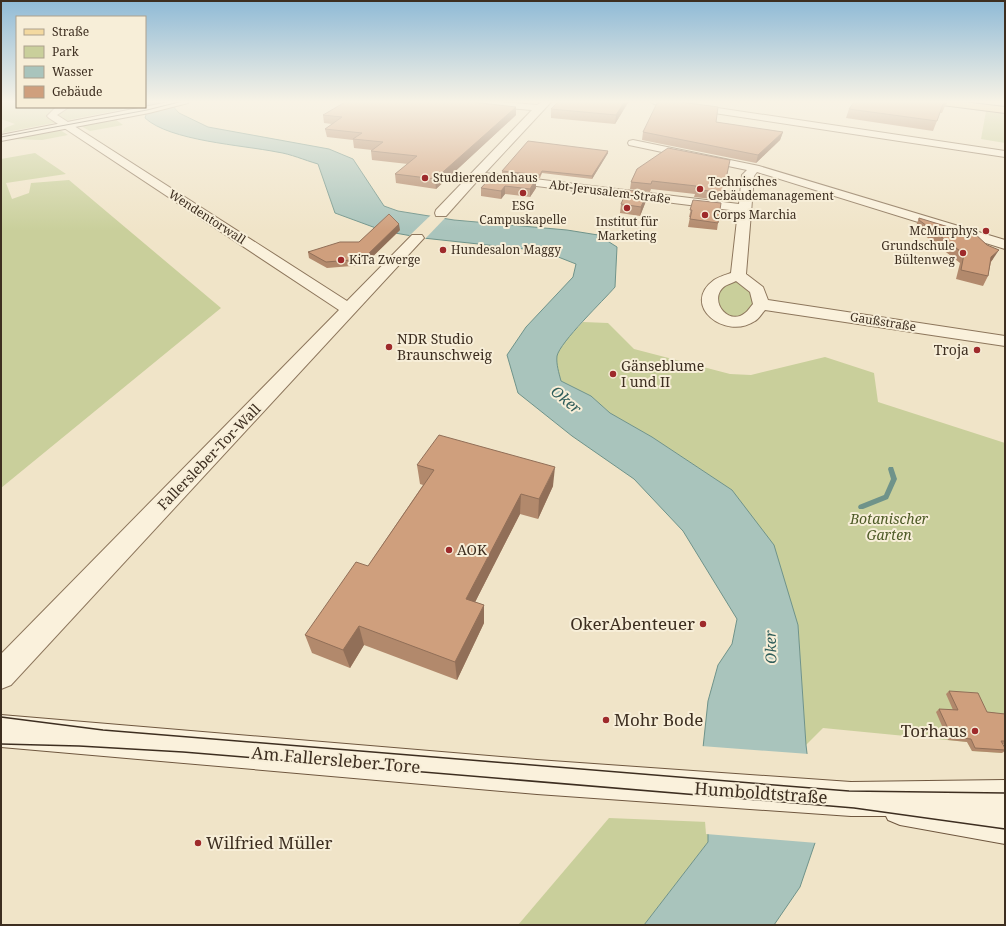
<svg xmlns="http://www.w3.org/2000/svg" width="1006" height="926" viewBox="0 0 1006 926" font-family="'Noto Serif',serif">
	<rect width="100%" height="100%" fill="#f0e4c8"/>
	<g fill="#c9cf9b">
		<path d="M 1,101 L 17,101 L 17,107 L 135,107 L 2,133 L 5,128 L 15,124 L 1,119 Z"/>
		<path d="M 986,111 L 1005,114 L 1005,143 L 981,139 Z"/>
		<path d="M 115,119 L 123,125 L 90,131 L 81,126 Z"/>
		<path d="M 60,130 L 68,135 L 42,140 L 12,139 Z"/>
		<path d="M 35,153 L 66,174 L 6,183 L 12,199 L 29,193 L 31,183 L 69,180 L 221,308 L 1,488 L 1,159 Z"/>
		<path d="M 734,280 L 749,289 L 754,304 L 743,318 L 722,316 L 715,290 Z"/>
		<path d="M 583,322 L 608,323 L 634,349 L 730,374 L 751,375 L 825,357 L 874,373 L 878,402 L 1005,443 L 1005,744 L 998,744 L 1002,753 L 972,751 L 967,742 L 823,728 L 806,745 L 798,625 L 732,490 L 652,437 L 610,413 L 591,396 L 561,381 C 559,373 555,363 557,355 C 560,344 576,330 583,322 Z"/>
		<path d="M 609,818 L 708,822 L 708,842 L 644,925 L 518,925 Z"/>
	</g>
	<path fill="#a9c4bc" stroke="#6f938a" d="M 145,101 L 168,101 L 179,113 L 208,127 L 329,149 L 353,159 L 384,206 L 398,211 L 454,220 L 567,230 L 598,235 L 617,247 L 615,287 C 604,300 560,342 557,356 C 556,364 559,373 561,381 L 591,396 L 610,413 L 652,437 L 732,490 L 774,545 L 798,625 L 806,745 L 817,837 L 800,887 L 774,925 L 644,925 L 708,842 L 708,822 L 702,757 L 708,701 L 718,665 L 732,644 L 737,619 L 683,531 L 634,479 L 572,436 L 518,393 L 507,355 L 526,327 L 573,277 L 576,264 L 543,251 L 423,238 L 384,231 L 335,213 L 318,164 C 304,160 291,154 277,152 C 242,145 170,141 145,118 L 146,115 L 135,108 L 145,107 Z"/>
	<g fill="#f0e4c8">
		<path d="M 432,214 L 447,216 L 424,240 L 408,237 Z"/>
		<path d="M 701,746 L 809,754 L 819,837 L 817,843 L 706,834 L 700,757 Z"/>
	</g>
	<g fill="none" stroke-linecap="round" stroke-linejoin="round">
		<path fill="#6f938a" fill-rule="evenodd" d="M 889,467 L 893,467 L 897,479 L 888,499 L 863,509 L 859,509 L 858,507 L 859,505 L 884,495 L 891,479 L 888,469 Z"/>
		<g stroke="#8d765c" stroke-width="2">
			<g id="street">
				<path d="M 458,101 L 491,101 L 537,105 L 543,101 L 552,101 L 485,173 L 739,204 L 742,175 L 747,170 L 629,145 L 628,143 L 629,141 L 633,140 L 759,166 L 1005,240 L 1005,249 L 757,172 L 754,176 L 746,274 L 763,287 L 768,300 L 1005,336 L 1005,346 L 765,310 C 762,313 759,319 755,321 C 725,341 680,305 714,280 C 718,277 725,275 731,273 L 738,211 L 479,179 L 446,216 L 436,216 L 435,213 L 436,210 L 532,110 L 462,104 ZM 736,281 L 750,292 L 753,304 C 750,307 748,311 745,313 C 728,327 707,299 725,286 C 728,284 733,283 736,281 Z"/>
				<path d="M 650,101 L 671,101 L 1005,151 L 1005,157 L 654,104 Z"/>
				<path d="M 56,107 L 69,107 L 57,115 L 347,301 L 412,235 L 422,235 L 424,238 L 11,685 L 1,689 L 1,654 L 339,310 L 49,118 L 47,116 Z"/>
			</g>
		</g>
		<g stroke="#6f573f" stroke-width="2">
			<g id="secondary">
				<path d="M 174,101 L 189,101 L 188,103 L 149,113 L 1,141 L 1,135 Z"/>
				<path d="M 1,715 L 537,760 L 851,782 L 1005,780 L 1005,844 L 900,825 L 888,820 L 886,816 L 851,816 L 537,794 L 1,747 Z"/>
			</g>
		</g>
		<g stroke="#5b4430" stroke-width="2">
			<path id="primary" d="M 930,101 L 955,101 L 1005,107 L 1005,113 L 934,104 Z"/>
		</g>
		<use href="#street" fill="#faf1dc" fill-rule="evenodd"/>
		<use href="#secondary" fill="#faf1dc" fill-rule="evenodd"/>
		<use href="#primary" fill="#f3d9a0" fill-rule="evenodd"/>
		<path stroke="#3d2e20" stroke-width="1" d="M 1,137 L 147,110 L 183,101"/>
		<g stroke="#3d2e20" stroke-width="1.5">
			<path d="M 1,717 L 103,730 L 849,791 L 1005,793"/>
			<path d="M 1,744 L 79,746 L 183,752 L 854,808 L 1005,829"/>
		</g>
	</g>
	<g fill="#b2896c">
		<path d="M 629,101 L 615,124 L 551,118 L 551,109 Z"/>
		<path d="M 674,101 L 698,101 L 696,103 Z"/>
		<path d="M 855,101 L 946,104 L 942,113 L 940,113 L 933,131 L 846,118 L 849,109 Z"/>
		<path d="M 516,107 L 516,115 L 436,189 L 396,183 L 395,174 L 408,164 L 372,160 L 371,151 L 372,150 L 354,148 L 353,140 L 327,137 L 325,129 L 332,124 L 324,123 L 323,115 Z"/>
		<path d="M 716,122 L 783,132 L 780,140 L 756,163 L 642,140 L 643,132 Z"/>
		<path d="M 608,151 L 608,153 L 592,179 L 542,173 L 540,178 L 502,174 L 502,171 Z"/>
		<path d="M 637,169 L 723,193 L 721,200 L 694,197 L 695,194 L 651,189 L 650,192 L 630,189 L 631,182 Z"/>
		<path d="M 494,174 L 536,188 L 530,197 L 505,194 L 501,199 L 481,196 L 481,188 Z"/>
		<path d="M 693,200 L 718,223 L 717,230 L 688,227 L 690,217 L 689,217 Z"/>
		<path d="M 646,201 L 640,216 L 620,213 L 621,204 Z"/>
		<path d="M 919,218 L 993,259 L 991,262 L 988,276 L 983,286 L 956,279 L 960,263 L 915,228 Z"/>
		<path d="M 400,230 L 364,265 L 327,268 L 309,258 L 308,252 L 359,242 Z"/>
		<path d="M 417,465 L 553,486 L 538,519 L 520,514 L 475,602 L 484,605 L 484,623 L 457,680 L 364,645 L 350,668 L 312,653 L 305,635 L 368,566 L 423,485 L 420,484 Z"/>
		<path d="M 949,691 L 987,712 L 1005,714 L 1005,744 L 1003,744 L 1005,748 L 1005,751 L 1002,753 L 972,751 L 967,742 L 948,740 L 936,712 L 939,709 L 953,710 L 946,694 Z"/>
	</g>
	<g fill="#916f58">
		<path d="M 625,101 L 629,101 L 615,124 L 616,115 Z"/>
		<path d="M 516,107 L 516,115 L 436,189 L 435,179 Z"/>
		<path d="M 783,132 L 780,140 L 756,163 L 758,155 Z"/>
		<path d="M 608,151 L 608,153 L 592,179 L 592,176 Z"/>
		<path d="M 536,179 L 536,188 L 530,197 L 530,189 Z"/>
		<path d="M 505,186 L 505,194 L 501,199 L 501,191 Z"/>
		<path d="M 647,193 L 646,201 L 640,216 L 641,207 Z"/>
		<path d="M 399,224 L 400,230 L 364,265 L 363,259 Z"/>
		<path d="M 999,250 L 993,259 L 986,267 L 991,257 Z"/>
		<path d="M 555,467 L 553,486 L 538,519 L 539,499 Z"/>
		<path d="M 521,494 L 520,514 L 467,618 L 466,599 Z"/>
		<path d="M 484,605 L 484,623 L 457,680 L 455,662 Z"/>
		<path d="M 359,626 L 364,645 L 350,668 L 343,650 Z"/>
	</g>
	<g fill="#cf9f7d" stroke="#916f58">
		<path d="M 347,101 L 463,101 L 516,107 L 435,179 L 395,174 L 417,156 L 371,151 L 383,142 L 353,139 L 362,133 L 325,129 L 342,117 L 323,115 Z"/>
		<path d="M 559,101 L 625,101 L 616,115 L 551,109 Z"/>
		<path d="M 658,101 L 673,101 L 718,107 L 716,122 L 783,132 L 758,155 L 643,132 Z"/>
		<path d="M 855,101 L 947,101 L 946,104 L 943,104 L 937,121 L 849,109 Z"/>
		<path d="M 528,141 L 608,151 L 592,176 L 542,171 L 540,175 L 502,171 Z"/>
		<path d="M 668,148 L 730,160 L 723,193 L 695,189 L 696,186 L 652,181 L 651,184 L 631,182 L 637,169 Z"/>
		<path d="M 494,174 L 536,179 L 530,189 L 505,186 L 501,191 L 481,188 Z"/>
		<path d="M 627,190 L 647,193 L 641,207 L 621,204 Z"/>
		<path d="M 693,200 L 721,203 L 718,223 L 690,219 L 692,210 L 690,210 Z"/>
		<path d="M 389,214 L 399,224 L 363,259 L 326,262 L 308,252 L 340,242 L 359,242 Z"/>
		<path d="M 919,218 L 965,232 L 973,232 L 987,245 L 999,250 L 991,257 L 988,276 L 961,270 L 964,254 L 919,220 Z"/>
		<path d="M 439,435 L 555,467 L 539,499 L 521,494 L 466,599 L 484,605 L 455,662 L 359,626 L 343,650 L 305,635 L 356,562 L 368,566 L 434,470 L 417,465 Z"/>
		<path d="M 949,691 L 978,693 L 987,712 L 1005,714 L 1005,741 L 1001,741 L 1005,748 L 1005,750 L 975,748 L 971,739 L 952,737 L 939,709 L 958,710 Z"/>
	</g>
	<linearGradient id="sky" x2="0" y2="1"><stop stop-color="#8fbad6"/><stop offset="0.44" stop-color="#f8f3e6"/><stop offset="1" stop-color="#f8f3e6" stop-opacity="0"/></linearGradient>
	<rect width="1006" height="231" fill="url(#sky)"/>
	<g fill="#9e2a2b" stroke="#f7eed8" stroke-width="1.5">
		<circle cx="425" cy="178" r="4"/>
		<circle cx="700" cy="189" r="4"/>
		<circle cx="523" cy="193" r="4"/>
		<circle cx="627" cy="208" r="4"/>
		<circle cx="705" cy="215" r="4"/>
		<circle cx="986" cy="231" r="4"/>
		<circle cx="443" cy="250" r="4"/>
		<circle cx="963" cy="253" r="4"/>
		<circle cx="341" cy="260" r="4"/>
		<circle cx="389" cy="347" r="4"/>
		<circle cx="977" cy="350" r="4"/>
		<circle cx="613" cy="374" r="4"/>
		<circle cx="449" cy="550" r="4"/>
		<circle cx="703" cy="624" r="4"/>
		<circle cx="606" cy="720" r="4"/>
		<circle cx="975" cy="731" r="4"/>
		<circle cx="198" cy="843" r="4"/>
	</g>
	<g text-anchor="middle" stroke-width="4" stroke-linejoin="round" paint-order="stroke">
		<g font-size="12" fill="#3d2e20" stroke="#f7eed8" text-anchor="start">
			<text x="433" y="182">Studierendenhaus</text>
			<text x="708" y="186">Technisches<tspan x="708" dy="14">Gebäudemanagement</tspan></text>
			<text x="523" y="210" text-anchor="middle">ESG<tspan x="523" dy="14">Campuskapelle</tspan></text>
			<text x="713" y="219">Corps Marchia</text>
			<text x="627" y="226" text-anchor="middle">Institut für<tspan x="627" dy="14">Marketing</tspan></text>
			<text x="978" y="235" text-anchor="end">McMurphys</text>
			<text x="955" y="250" text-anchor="end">Grundschule<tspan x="955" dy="14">Bültenweg</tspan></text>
			<text x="451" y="254">Hundesalon Maggy</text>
			<text x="349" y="264">KiTa Zwerge</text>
		</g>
		<g font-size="12" fill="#3d2e20" stroke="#f7eed8">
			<text transform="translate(610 192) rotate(7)" y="4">Abt-Jerusalem-Straße</text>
			<text transform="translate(207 217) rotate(33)" y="4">Wendentorwall</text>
			<text transform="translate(883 322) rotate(9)" y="4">Gaußstraße</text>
		</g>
		<g font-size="14" fill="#3d2e20" stroke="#f7eed8" text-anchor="start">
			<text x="397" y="344">NDR Studio<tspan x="397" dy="16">Braunschweig</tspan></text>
			<text x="969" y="355" text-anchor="end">Troja</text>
			<text x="621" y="371">Gänseblume<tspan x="621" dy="16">I und II</tspan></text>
			<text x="457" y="555">AOK</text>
		</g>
		<g font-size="14" fill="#3d2e20" stroke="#f7eed8">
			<text transform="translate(209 457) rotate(-46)" y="5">Fallersleber-Tor-Wall</text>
		</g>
		<g font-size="14" font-style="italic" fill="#4d5a26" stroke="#f7eed8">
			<text x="889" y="524">Botanischer<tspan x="889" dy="16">Garten</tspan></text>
		</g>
		<g font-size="15" font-style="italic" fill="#2f5d5a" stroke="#f7eed8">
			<text transform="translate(566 400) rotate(40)" y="5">Oker</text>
			<text transform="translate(771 647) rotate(-92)" y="5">Oker</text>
		</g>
		<g font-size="17" fill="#3d2e20" stroke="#f7eed8" text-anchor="end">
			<text x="695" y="630">OkerAbenteuer</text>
			<text x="614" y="726" text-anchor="start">Mohr Bode</text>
			<text x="967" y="737">Torhaus</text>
			<text x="206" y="849" text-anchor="start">Wilfried Müller</text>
		</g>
		<g font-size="17" fill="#3d2e20" stroke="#f7eed8">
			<text transform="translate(336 760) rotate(5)" y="6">Am Fallersleber Tore</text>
			<text transform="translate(761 793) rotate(4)" y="6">Humboldtstraße</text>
		</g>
	</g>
	<rect width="1006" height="926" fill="none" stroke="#3d2e20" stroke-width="4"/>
	<rect x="16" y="16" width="130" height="92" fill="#f7eed8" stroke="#ada18e"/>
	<rect x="24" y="29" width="20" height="6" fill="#f3d9a0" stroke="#ada18e"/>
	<text x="52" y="36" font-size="12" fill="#3d2e20">Straße</text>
	<rect x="24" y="46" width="20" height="12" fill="#c9cf9b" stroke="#ada18e"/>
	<text x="52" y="56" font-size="12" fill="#3d2e20">Park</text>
	<rect x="24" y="66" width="20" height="12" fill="#a9c4bc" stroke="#ada18e"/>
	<text x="52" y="76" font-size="12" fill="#3d2e20">Wasser</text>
	<rect x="24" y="86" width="20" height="12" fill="#cf9f7d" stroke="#ada18e"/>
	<text x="52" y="96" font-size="12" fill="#3d2e20">Gebäude</text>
</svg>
